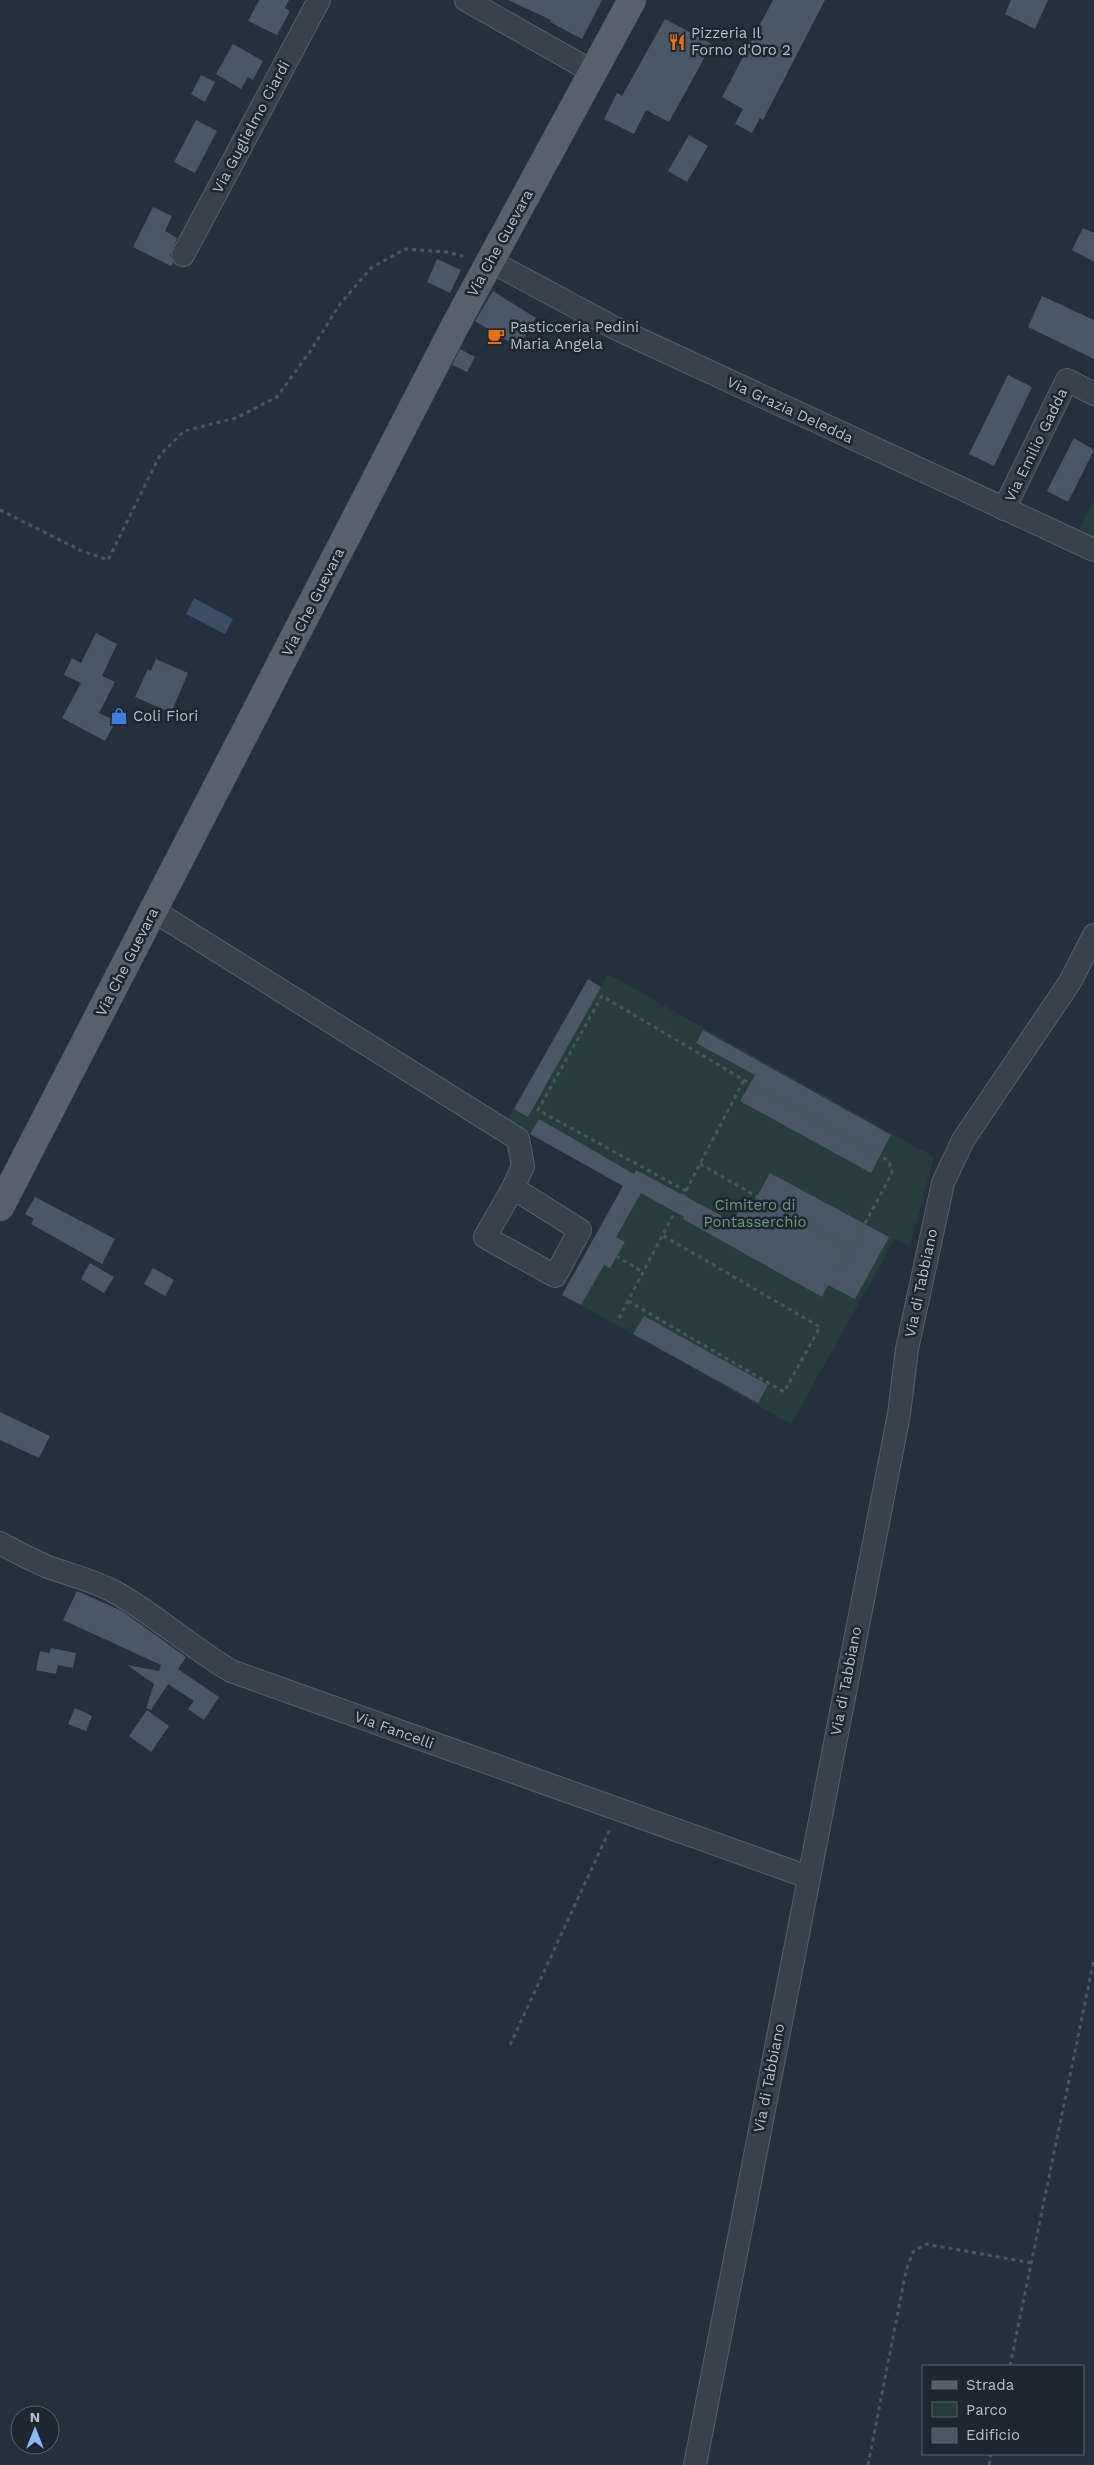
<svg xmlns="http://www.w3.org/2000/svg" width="1094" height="2465" viewBox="0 0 1094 2465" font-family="'Work Sans',sans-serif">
	<rect width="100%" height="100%" fill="#24303d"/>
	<g fill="#263c3e">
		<path d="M 1094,500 L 1094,538 L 1078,532 Z"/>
		<path d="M 608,974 L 934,1157 L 910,1246 L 895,1239 L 791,1424 L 563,1295 L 623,1186 L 507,1120 L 588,979 L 601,987 Z"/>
	</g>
	<path fill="#3a4e66" d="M 194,598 L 233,619 L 225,634 L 186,614 Z"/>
	<g fill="#4a5766">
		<path d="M 259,0 L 289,0 L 285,8 L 290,11 L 277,35 L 248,21 Z"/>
		<path d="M 508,0 L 602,0 L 582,39 L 550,22 L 551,20 Z"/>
		<path d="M 773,0 L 825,0 L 763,120 L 760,118 L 752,133 L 735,124 L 743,109 L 722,97 Z"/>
		<path d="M 1011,0 L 1048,0 L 1035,29 L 1005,14 Z"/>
		<path d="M 665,19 L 712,44 L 669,122 L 646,110 L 634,134 L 604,119 L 617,93 L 622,96 Z"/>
		<path d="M 233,44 L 263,61 L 253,80 L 248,77 L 241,89 L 216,74 Z"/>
		<path d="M 201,75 L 215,82 L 205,102 L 191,94 Z"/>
		<path d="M 196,120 L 217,131 L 195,173 L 174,162 Z"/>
		<path d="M 689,135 L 708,146 L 687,182 L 668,171 Z"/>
		<path d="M 153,207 L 172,216 L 165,231 L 177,238 L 170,255 L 173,263 L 171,266 L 133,247 Z"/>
		<path d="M 1083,228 L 1094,233 L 1094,262 L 1072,250 Z"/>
		<path d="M 437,259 L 461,270 L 450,293 L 427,282 Z"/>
		<path d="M 493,291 L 536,318 L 518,347 L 475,321 Z"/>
		<path d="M 1042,296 L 1094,320 L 1094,359 L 1028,327 Z"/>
		<path d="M 460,349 L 475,357 L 467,372 L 452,365 Z"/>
		<path d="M 1008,375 L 1032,387 L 994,466 L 969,454 Z"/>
		<path d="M 1074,438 L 1094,450 L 1068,502 L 1047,491 Z"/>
		<path d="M 96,633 L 117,644 L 102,676 L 115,682 L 99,713 L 116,721 L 105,741 L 62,718 L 81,683 L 64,675 L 72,658 L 81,663 Z"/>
		<path d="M 156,659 L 188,673 L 171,713 L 135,697 L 148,669 L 151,671 Z"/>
		<path d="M 588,979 L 601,987 L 528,1117 L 514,1109 Z"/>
		<path d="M 703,1030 L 891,1135 L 871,1173 L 740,1101 L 755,1075 L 696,1043 Z"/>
		<path d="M 539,1119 L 634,1174 L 636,1170 L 733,1222 L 746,1197 L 754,1202 L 770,1173 L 889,1237 L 855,1299 L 828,1285 L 822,1297 L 683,1219 L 684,1217 L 641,1193 L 616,1237 L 625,1242 L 610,1268 L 604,1265 L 581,1305 L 562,1295 L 623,1186 L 530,1134 Z"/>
		<path d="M 35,1197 L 115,1239 L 102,1264 L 31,1224 L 34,1219 L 25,1214 Z"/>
		<path d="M 90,1263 L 114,1277 L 104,1293 L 81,1279 Z"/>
		<path d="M 153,1268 L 174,1280 L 165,1296 L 144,1284 Z"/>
		<path d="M 644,1316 L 768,1385 L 758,1403 L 633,1334 Z"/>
		<path d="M 0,1412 L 50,1436 L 39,1458 L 0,1440 Z"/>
		<path d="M 77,1591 L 122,1611 L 186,1657 L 178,1669 L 219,1697 L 204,1720 L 188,1709 L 194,1701 L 168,1684 L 151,1710 L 146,1708 L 154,1684 L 127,1665 L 159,1671 L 161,1665 L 63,1620 Z"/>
		<path d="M 51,1648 L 76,1653 L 73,1668 L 58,1665 L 56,1674 L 36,1670 L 40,1651 L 49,1653 Z"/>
		<path d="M 75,1708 L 92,1716 L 86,1731 L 68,1724 Z"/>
		<path d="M 147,1710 L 169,1726 L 151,1752 L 129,1736 Z"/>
	</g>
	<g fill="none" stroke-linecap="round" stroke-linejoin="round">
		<g stroke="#56606b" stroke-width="24">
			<g id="minor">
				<path d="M 466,0 L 593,72"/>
				<path d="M 183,255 L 319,0"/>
				<path d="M 490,261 L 615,328 L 1094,550"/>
				<path d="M 1004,509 L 1067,380 L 1094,394"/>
				<path d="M 154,911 L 518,1139 L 523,1166 L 513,1188 L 580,1230 L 555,1276 L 485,1237 L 513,1188"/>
				<path d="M 0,1543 C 16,1552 32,1560 48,1567 C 70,1575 92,1580 113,1591 C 155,1614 190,1647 231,1671 L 808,1877"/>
				<path d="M 695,2465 L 899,1414 L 907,1349 L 943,1183 L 963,1140 L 1070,982 L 1094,935"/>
			</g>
		</g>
		<g stroke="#414b56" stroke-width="29">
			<path id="major" d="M 0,1207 L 456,324 L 632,0"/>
		</g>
		<g stroke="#44595b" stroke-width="3" stroke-dasharray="4 4" stroke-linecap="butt">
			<path d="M 0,510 L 82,551 L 108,560 L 160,455 L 184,431 L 236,418 L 277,397 L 311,350 L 340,304 L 371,268 L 405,249 L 446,252 L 467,257"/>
			<path d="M 700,1164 L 851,1250"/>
			<path d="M 686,1191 L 538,1110 L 602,996 L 744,1080 L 889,1161 L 892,1173 L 839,1272"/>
			<path d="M 616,1256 L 643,1272"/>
			<path d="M 628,1301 L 784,1392 L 820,1327 L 662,1235"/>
			<path d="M 619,1318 L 744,1080"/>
			<path d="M 510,2045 L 611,1827"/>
			<path d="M 1010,2366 L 1094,1959"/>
			<path d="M 868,2465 L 906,2271 L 913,2252 L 926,2244 L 1032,2263"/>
			<path d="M 989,2465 L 991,2454"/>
		</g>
		<use href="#minor" stroke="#38424d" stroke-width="22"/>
		<use href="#major" stroke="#56616d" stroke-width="28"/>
	</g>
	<defs>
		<g id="restaurant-bare" transform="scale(1.35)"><path d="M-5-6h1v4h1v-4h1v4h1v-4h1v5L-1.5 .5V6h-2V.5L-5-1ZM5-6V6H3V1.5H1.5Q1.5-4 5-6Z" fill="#e8710a" stroke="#1d2732" stroke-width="2.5" paint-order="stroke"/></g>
		<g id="cafe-bare" transform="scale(1.35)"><path d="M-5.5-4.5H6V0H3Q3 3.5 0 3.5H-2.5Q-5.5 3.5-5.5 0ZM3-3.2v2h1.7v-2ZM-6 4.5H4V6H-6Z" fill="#e8710a" stroke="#1d2732" stroke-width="2.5" paint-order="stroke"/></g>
		<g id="shop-bare" transform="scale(1.35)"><path d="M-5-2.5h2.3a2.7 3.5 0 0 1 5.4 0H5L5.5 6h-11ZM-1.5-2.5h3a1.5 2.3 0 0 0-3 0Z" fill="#3f7fe0" stroke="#1d2732" stroke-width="2.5" paint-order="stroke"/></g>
	</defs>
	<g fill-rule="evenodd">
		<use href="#restaurant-bare" x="677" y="42"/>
		<use href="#cafe-bare" x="496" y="336"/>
		<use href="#shop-bare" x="119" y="716"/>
	</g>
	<g text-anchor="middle" stroke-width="5" stroke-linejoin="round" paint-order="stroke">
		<g font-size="15" fill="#b4bdc8" stroke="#1d2732" text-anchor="start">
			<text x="691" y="38">Pizzeria Il<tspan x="691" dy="17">Forno d'Oro 2</tspan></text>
			<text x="510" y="332">Pasticceria Pedini<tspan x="510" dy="17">Maria Angela</tspan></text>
			<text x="133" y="721">Coli Fiori</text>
		</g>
		<g font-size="15" fill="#b4bdc8" stroke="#1d2732">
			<text transform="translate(251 127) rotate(-62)" y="5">Via Guglielmo Ciardi</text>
			<text transform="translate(500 243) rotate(-61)" y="5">Via Che Guevara</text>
			<text transform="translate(790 410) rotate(25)" y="5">Via Grazia Deledda</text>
			<text transform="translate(1036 445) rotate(-64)" y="5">Via Emilio Gadda</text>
			<text transform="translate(313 602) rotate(-63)" y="5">Via Che Guevara</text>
			<text transform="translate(127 962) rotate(-63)" y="5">Via Che Guevara</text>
			<text transform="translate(921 1283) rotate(-78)" y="5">Via di Tabbiano</text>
			<text transform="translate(846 1681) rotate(-79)" y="5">Via di Tabbiano</text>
			<text transform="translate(394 1730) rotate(20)" y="5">Via Fancelli</text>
			<text transform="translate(769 2078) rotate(-79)" y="5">Via di Tabbiano</text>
		</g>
		<g font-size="15" fill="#6b9975" stroke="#1d2732">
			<text x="755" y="1210">Cimitero di<tspan x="755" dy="17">Pontasserchio</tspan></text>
		</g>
	</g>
	<rect x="922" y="2365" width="162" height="90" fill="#1d2732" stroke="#59636e"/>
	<rect x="932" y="2381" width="25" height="8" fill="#56616d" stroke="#59636e"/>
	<text x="966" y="2390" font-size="15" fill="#b4bdc8">Strada</text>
	<rect x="932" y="2402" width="25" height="15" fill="#263c3e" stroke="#59636e"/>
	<text x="966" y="2415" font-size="15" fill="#b4bdc8">Parco</text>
	<rect x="932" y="2428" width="25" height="15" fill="#4a5766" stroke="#59636e"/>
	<text x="966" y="2440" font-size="15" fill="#b4bdc8">Edificio</text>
	<g transform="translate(35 2430)"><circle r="24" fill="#1d2732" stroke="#59636e"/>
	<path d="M0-4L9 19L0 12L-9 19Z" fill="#8bb8f6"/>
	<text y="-8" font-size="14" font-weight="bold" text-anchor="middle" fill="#b4bdc8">N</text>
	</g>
</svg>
